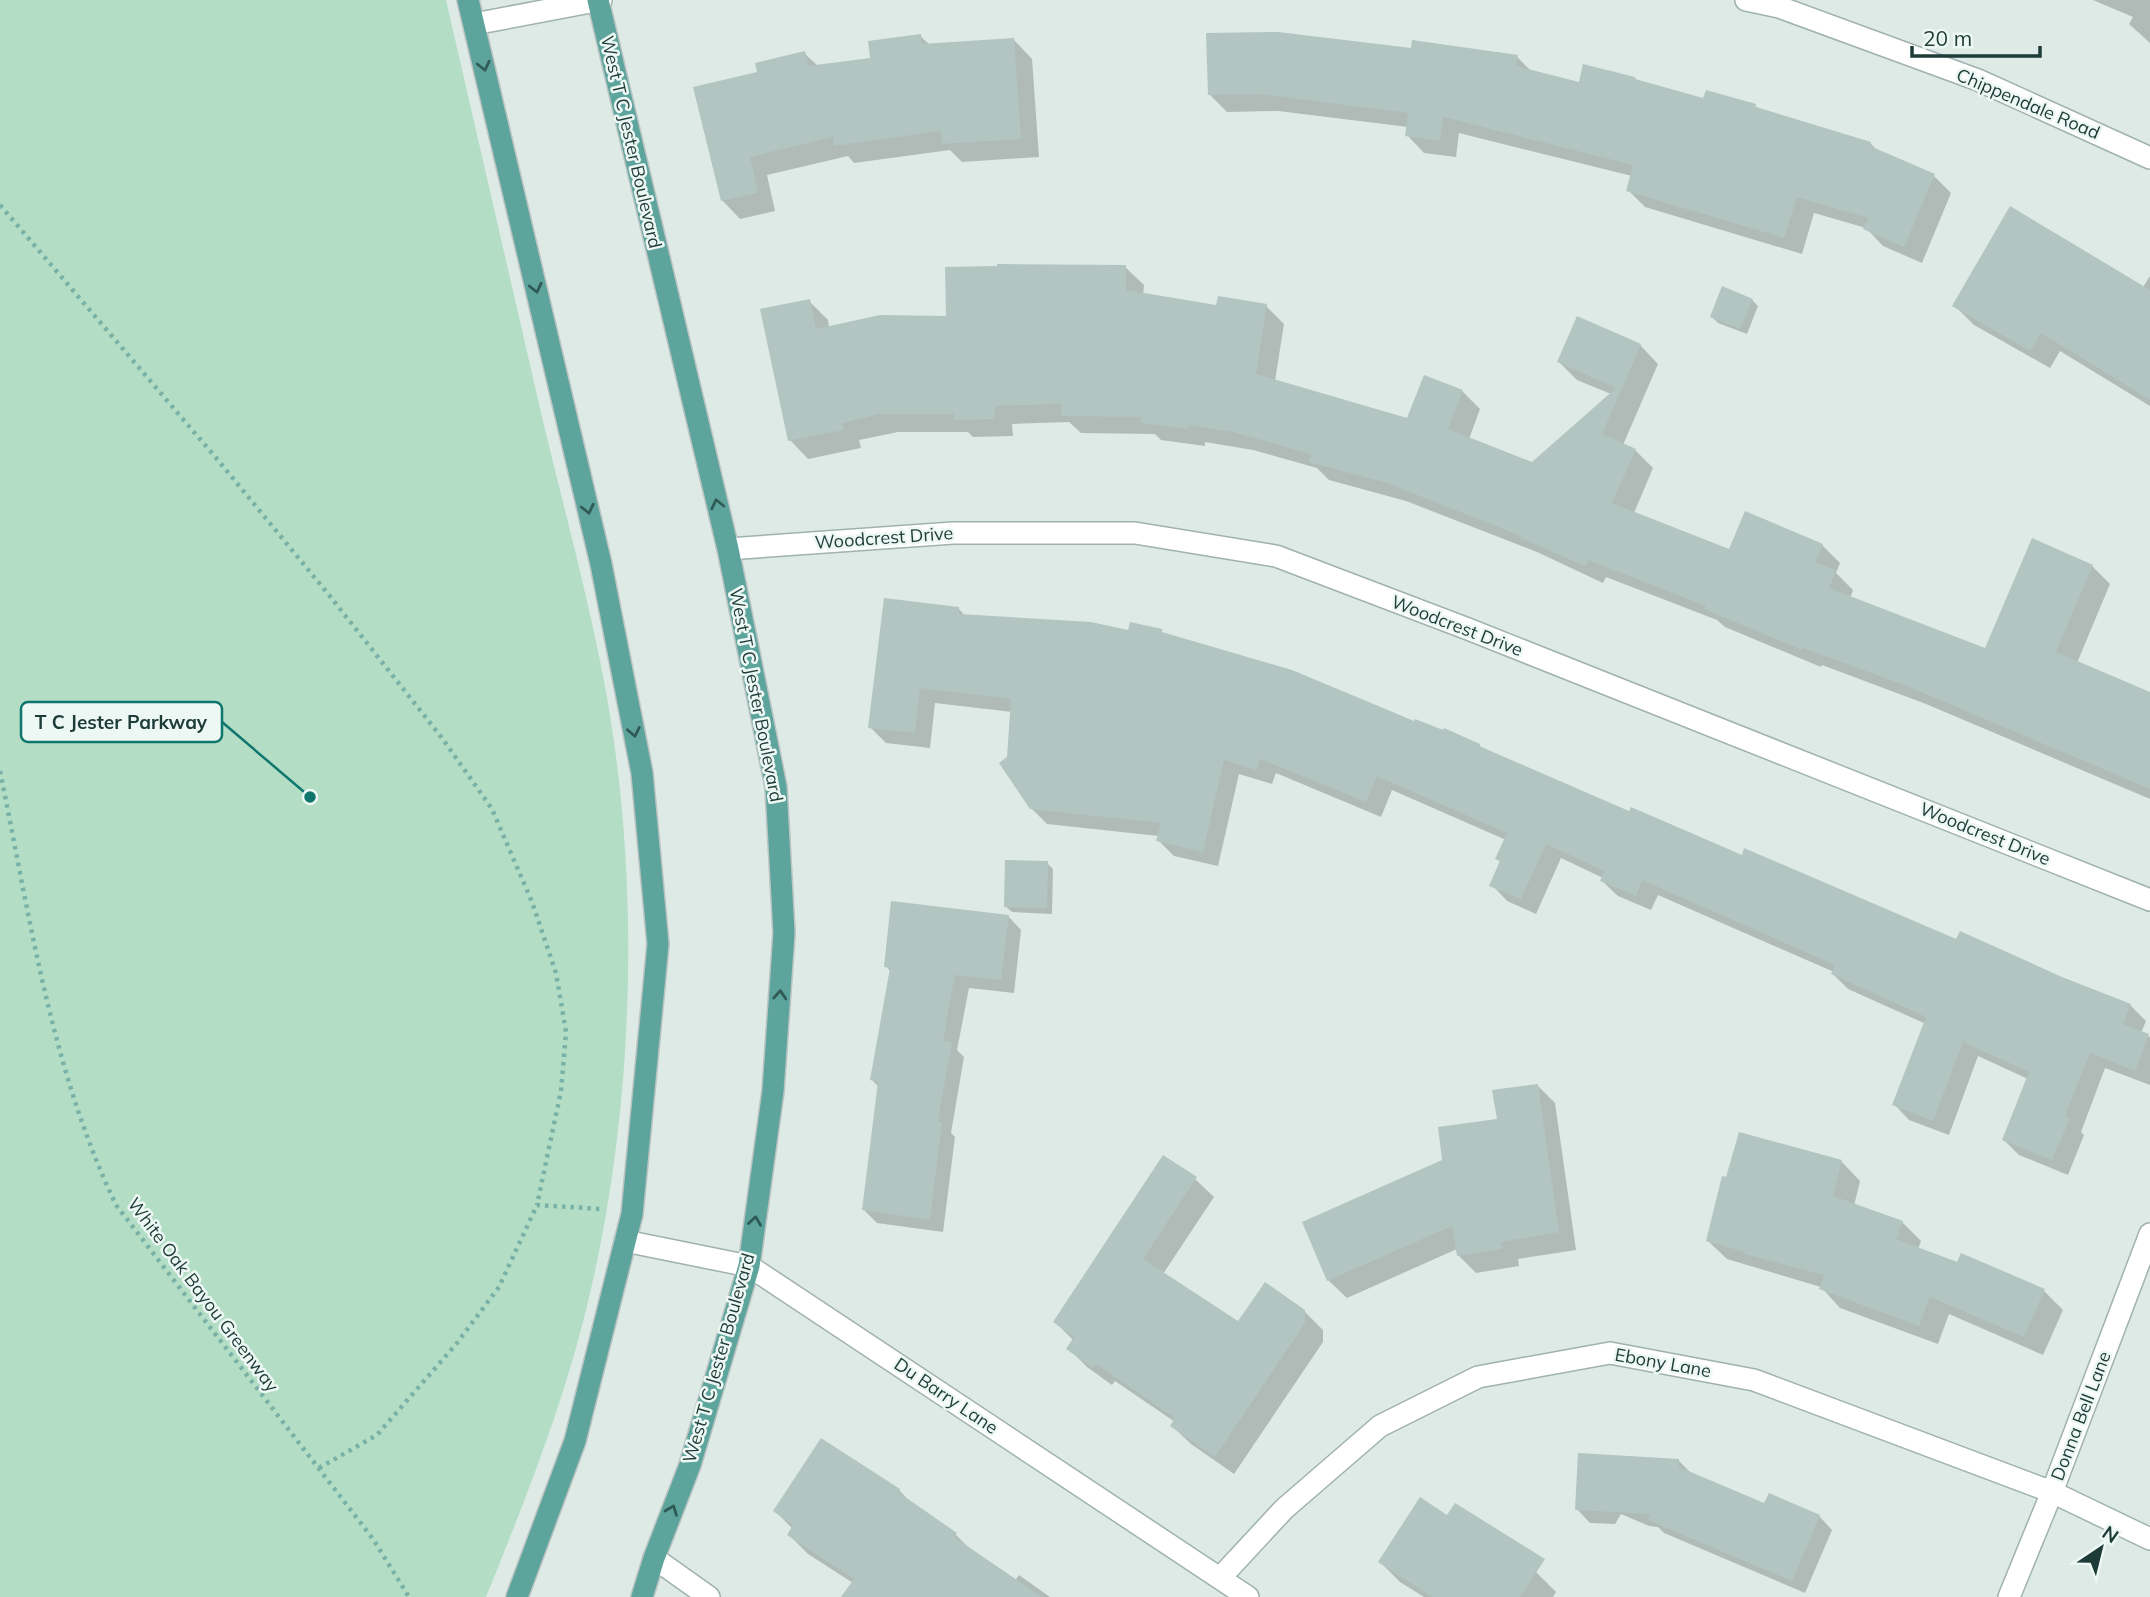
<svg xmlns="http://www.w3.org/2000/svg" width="2150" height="1597" viewBox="0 0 2150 1597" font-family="Mulish,sans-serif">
	<rect width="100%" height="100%" fill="#ddeae6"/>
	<path fill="#b3dec5" d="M 0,0 L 446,0 C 478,139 510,278 542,417 C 563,505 587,592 604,681 C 642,881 635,1112 586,1310 C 562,1408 524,1503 486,1597 L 0,1597 Z"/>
	<g fill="#0003">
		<path d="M 2093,0 L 2150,0 L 2150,43 L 2129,24 L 2133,17 Z"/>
		<path d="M 920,36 L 930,45 L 1014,40 L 1032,59 L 1039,157 L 962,162 L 950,150 L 854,163 L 848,156 L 767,175 L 775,211 L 740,219 L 722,200 L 759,74 L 804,53 L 818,66 L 872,60 Z"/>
		<path d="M 1413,50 L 1517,57 L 1532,72 L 1580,84 L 1635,78 L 1638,82 L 1704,100 L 1755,106 L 1760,110 L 1870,143 L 1879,152 L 1934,176 L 1951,193 L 1922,263 L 1883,246 L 1866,228 L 1814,213 L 1802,254 L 1645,207 L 1628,190 L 1632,176 L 1459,133 L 1456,157 L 1424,153 L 1407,135 L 1408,127 L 1278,111 L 1227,112 L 1210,95 Z"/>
		<path d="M 1125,267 L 1144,285 L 1143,295 L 1218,307 L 1266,306 L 1284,324 L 1275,381 L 1408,420 L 1462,391 L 1480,409 L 1469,439 L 1533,464 L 1611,394 L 1577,380 L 1559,362 L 1578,318 L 1640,345 L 1658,364 L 1623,445 L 1635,450 L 1653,468 L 1634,513 L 1730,551 L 1822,545 L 1840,563 L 1836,573 L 1853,590 L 1850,598 L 1986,650 L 2092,566 L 2110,584 L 2077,663 L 2150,702 L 2150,799 L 1926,704 L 1822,665 L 1821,667 L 1725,627 L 1717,620 L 1606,577 L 1603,583 L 1537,552 L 1406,501 L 1329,480 L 1317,468 L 1253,450 L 1205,442 L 1205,446 L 1161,440 L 1155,434 L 1081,433 L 1069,422 L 1012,424 L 1013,436 L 973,437 L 968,432 L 898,432 L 859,440 L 861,448 L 808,459 L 790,440 L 809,301 L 828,320 L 829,328 L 948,317 Z"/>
		<path d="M 2150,276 L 2150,406 L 2060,351 L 2050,368 L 1974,325 L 1955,306 L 2143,287 Z"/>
		<path d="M 1752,300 L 1758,306 L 1747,334 L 1718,323 L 1712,317 Z"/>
		<path d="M 959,609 L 966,617 L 1130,632 L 1161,631 L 1165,635 L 1479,745 L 1485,751 L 1630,813 L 1957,942 L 2130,1005 L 2146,1021 L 2141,1033 L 2150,1037 L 2150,1085 L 2105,1068 L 2081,1132 L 2084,1135 L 2068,1175 L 2019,1155 L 2004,1140 L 2028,1079 L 1978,1056 L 1949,1135 L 1909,1120 L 1894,1104 L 1926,1024 L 1848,989 L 1833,974 L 1834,972 L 1658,895 L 1651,910 L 1618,896 L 1602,881 L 1603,878 L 1561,858 L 1536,914 L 1507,901 L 1492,885 L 1502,863 L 1497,859 L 1506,840 L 1392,790 L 1381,817 L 1276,773 L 1272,784 L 1239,774 L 1218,866 L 1174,856 L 1158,840 L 1159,836 L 1047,824 L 1031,808 L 1009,758 L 1012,712 L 935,703 L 930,748 L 886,743 L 870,727 Z"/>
		<path d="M 1047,863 L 1053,869 L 1052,914 L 1012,912 L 1005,906 Z"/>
		<path d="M 1008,916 L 1021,930 L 1014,993 L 969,988 L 957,1050 L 964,1057 L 951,1133 L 955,1137 L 943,1232 L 877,1223 L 863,1209 L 879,1087 L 872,1080 L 891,972 L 886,966 Z"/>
		<path d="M 1537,1085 L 1555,1103 L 1576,1250 L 1518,1259 L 1519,1266 L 1476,1273 L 1458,1255 L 1457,1249 L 1347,1298 L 1328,1280 L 1444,1161 L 1499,1121 Z"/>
		<path d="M 1841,1161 L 1860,1181 L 1854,1206 L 1902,1222 L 1921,1241 L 1918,1249 L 2044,1291 L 2063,1310 L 2043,1355 L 1949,1314 L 1938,1344 L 1840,1308 L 1821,1287 L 1727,1259 L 1707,1240 Z"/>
		<path d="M 1195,1179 L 1214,1197 L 1163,1274 L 1238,1323 L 1304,1311 L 1323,1330 L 1323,1342 L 1234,1474 L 1191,1444 L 1172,1426 L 1175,1422 L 1115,1381 L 1112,1385 L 1087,1367 L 1069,1349 L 1074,1341 L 1055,1322 Z"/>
		<path d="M 1679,1461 L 1693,1475 L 1765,1506 L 1819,1516 L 1832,1530 L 1805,1593 L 1664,1533 L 1658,1527 L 1649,1526 L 1621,1514 L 1615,1524 L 1590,1523 L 1577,1509 Z"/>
		<path d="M 899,1490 L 913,1505 L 955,1534 L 974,1553 L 1015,1581 L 1019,1575 L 1050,1597 L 844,1597 L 853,1583 L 808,1554 L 789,1535 L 793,1529 L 775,1511 Z"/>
		<path d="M 1380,1562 L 1536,1572 L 1556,1592 L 1553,1597 L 1424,1597 L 1400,1582 Z"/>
	</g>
	<g fill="#b2c5c0">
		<path d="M 1278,32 L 1411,48 L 1412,40 L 1518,55 L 1516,66 L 1579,82 L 1583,64 L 1635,77 L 1635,79 L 1703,98 L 1706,90 L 1756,104 L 1756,107 L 1871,142 L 1870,146 L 1935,174 L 1904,247 L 1863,229 L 1868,218 L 1797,197 L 1784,238 L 1626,191 L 1633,165 L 1443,117 L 1440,141 L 1405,136 L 1408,113 L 1259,94 L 1208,95 L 1206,33 Z"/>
		<path d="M 921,34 L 922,44 L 1014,38 L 1021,139 L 942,144 L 941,131 L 834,146 L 833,137 L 750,157 L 758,193 L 721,201 L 693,87 L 757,72 L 755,63 L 805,51 L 808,66 L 870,58 L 868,41 Z"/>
		<path d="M 2010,206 L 2150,290 L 2150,400 L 2041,333 L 2030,351 L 1952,306 Z"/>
		<path d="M 997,264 L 1126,265 L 1126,290 L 1216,305 L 1218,296 L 1267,304 L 1256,374 L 1407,418 L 1424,375 L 1463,390 L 1448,429 L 1532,462 L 1616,388 L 1557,362 L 1577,316 L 1641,344 L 1602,434 L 1636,449 L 1612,503 L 1729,549 L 1745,511 L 1823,544 L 1815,562 L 1836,570 L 1829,588 L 1985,648 L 2032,538 L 2093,565 L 2056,652 L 2150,692 L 2150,789 L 1907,686 L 1803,648 L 1802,650 L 1704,609 L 1706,606 L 1588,560 L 1585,566 L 1521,538 L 1521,536 L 1387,483 L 1309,462 L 1311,454 L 1233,432 L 1188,425 L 1187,429 L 1141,423 L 1142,417 L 1061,416 L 1061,404 L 995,406 L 995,419 L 954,420 L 954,414 L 879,414 L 842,423 L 844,430 L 788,441 L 760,309 L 810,299 L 816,329 L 880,315 L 946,316 L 945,267 L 997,266 Z"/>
		<path d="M 1722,286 L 1753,299 L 1740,329 L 1710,317 Z"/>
		<path d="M 884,598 L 959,607 L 959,614 L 1091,622 L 1128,630 L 1130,622 L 1162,629 L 1162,632 L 1292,670 L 1414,721 L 1415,719 L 1443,730 L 1444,728 L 1480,744 L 1479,746 L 1629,811 L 1631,807 L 1742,855 L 1744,848 L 1956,939 L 1960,931 L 2062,977 L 2131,1004 L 2123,1024 L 2149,1034 L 2135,1071 L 2090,1053 L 2065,1116 L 2070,1118 L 2052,1160 L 2002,1140 L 2029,1072 L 1963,1042 L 1933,1121 L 1892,1105 L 1926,1017 L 1831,974 L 1835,965 L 1642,880 L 1636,896 L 1600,881 L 1604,871 L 1546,844 L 1521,899 L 1489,886 L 1500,861 L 1495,859 L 1507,833 L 1377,776 L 1366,802 L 1260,759 L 1257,770 L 1224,760 L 1203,852 L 1156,841 L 1161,823 L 1030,809 L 999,763 L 1007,757 L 1011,699 L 920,688 L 915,733 L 868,728 Z"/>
		<path d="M 1005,860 L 1048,861 L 1047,908 L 1004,907 Z"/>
		<path d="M 891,901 L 1009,915 L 1001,980 L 955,975 L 943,1041 L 952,1042 L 938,1121 L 942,1122 L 930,1220 L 862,1210 L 878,1082 L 870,1080 L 890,968 L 884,967 Z"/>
		<path d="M 1538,1084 L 1559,1232 L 1501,1242 L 1502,1249 L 1457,1256 L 1452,1226 L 1327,1281 L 1302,1222 L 1442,1160 L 1438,1127 L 1497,1119 L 1492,1090 Z"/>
		<path d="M 1739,1132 L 1842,1160 L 1833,1196 L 1903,1221 L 1896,1239 L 1957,1262 L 1961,1253 L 2045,1289 L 2024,1337 L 1930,1297 L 1919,1326 L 1819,1289 L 1824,1275 L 1744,1254 L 1745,1252 L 1706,1241 L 1722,1176 L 1726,1177 Z"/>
		<path d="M 1163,1155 L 1197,1177 L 1143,1259 L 1238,1321 L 1265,1282 L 1305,1310 L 1305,1323 L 1215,1457 L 1170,1426 L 1175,1418 L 1096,1364 L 1093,1368 L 1066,1349 L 1074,1337 L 1053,1322 Z"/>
		<path d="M 821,1438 L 900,1489 L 898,1492 L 957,1533 L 954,1537 L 1042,1597 L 841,1597 L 854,1579 L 787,1535 L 793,1525 L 773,1511 Z"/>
		<path d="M 1578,1453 L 1679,1459 L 1679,1467 L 1764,1503 L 1769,1493 L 1820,1515 L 1792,1581 L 1648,1520 L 1650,1514 L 1575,1510 Z"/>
		<path d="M 1420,1497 L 1447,1515 L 1455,1503 L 1545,1559 L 1520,1597 L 1432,1597 L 1378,1562 Z"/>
	</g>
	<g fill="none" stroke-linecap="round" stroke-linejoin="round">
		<g stroke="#a0b2ae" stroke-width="24">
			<g id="minor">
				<path d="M 1746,0 L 1779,7 L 1978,80 L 2150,158"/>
				<path d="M 474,24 L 601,0"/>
				<path d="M 728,549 L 953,533 L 1135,533 L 1276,556 L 1468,629 L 2150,900"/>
				<path d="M 625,1241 L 749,1266 L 1248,1597"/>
				<path d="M 654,1558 L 709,1597"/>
				<path d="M 1220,1578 L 1284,1509 L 1380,1426 L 1478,1377 L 1610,1353 L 1754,1380 L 2052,1492 L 2150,1539"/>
				<path d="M 2009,1597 L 2052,1492 L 2150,1234"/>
			</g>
		</g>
		<g stroke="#bbc4c3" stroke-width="24">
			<g id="major">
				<path d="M 468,0 L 601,564 L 642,773 L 658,944 L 632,1214 L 575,1441 L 517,1597"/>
				<path d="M 598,0 L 728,549 L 776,787 L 784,933 L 773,1091 L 749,1266 L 690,1465 L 654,1558 L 642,1597"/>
			</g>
		</g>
		<g stroke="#7ab1a7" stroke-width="4.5" stroke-dasharray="3.5 5" stroke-linecap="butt">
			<path d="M 0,205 L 217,459 L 329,595 L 442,738 L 492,809 L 532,902 L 556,973 L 566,1032 L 561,1091 L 537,1205"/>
			<path d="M 0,771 C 30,917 51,1069 116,1205 L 373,1539 L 409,1597"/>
			<path d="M 319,1468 L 377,1435 L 457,1343 L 499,1287 L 537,1205 L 601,1209"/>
		</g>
		<use href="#minor" stroke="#fff" stroke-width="21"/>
		<use href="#major" stroke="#5da49c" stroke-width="21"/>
	</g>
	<defs><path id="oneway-chevron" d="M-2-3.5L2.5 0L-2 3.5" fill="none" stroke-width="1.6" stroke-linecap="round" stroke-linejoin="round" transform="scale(1.75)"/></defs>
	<g stroke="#305a55">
		<use href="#oneway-chevron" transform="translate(484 66) rotate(77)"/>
		<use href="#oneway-chevron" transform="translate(536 288) rotate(77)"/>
		<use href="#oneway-chevron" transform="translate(717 504) rotate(-103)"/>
		<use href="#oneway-chevron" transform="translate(588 509) rotate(77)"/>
		<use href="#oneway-chevron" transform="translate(634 732) rotate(79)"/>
		<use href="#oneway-chevron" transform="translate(780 995) rotate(-86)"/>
		<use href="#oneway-chevron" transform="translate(755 1221) rotate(-82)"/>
		<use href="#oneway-chevron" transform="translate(672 1510) rotate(-69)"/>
	</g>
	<g text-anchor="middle" stroke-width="5" stroke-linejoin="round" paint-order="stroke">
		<g font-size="18" fill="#1d3b37" stroke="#edf7f3">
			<text transform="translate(2028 104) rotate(23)" y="6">Chippendale Road</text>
			<text transform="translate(631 142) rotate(77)" y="6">West T C Jester Boulevard</text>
			<text transform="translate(884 538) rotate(-4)" y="6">Woodcrest Drive</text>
			<text transform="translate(1457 626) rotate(21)" y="6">Woodcrest Drive</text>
			<text transform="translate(756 695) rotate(79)" y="6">West T C Jester Boulevard</text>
			<text transform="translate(1985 834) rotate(22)" y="6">Woodcrest Drive</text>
			<text transform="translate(203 1295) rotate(53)" y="6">White Oak Bayou Greenway</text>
			<text transform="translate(719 1358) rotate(-74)" y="6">West T C Jester Boulevard</text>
			<text transform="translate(1663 1363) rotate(10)" y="6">Ebony Lane</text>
			<text transform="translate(946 1396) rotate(34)" y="6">Du Barry Lane</text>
			<text transform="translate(2081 1416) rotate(-69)" y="6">Donna Bell Lane</text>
		</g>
	</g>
	<path fill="none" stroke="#0f766e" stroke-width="2.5" d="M310 797L222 722"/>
	<circle fill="#0f766e" stroke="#edf7f3" stroke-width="2.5" cx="310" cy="797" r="7"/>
	<rect fill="#edf7f3" stroke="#0f766e" stroke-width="2.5" x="21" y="702" width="201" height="40" rx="7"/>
	<g font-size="19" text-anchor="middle" font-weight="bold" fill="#1d3b37">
		<text x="121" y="729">T C Jester Parkway</text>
	</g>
	<g transform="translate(2101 1548) rotate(35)" stroke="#edf7f3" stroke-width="5" paint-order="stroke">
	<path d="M0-5L12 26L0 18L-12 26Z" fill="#1d3b37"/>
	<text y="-10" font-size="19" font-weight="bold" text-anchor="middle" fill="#1d3b37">N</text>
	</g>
	<path d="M1912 46v10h128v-10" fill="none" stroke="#1d3b37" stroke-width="3.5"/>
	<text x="1923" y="46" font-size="21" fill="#1d3b37" stroke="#edf7f3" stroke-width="5" paint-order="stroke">20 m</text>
</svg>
